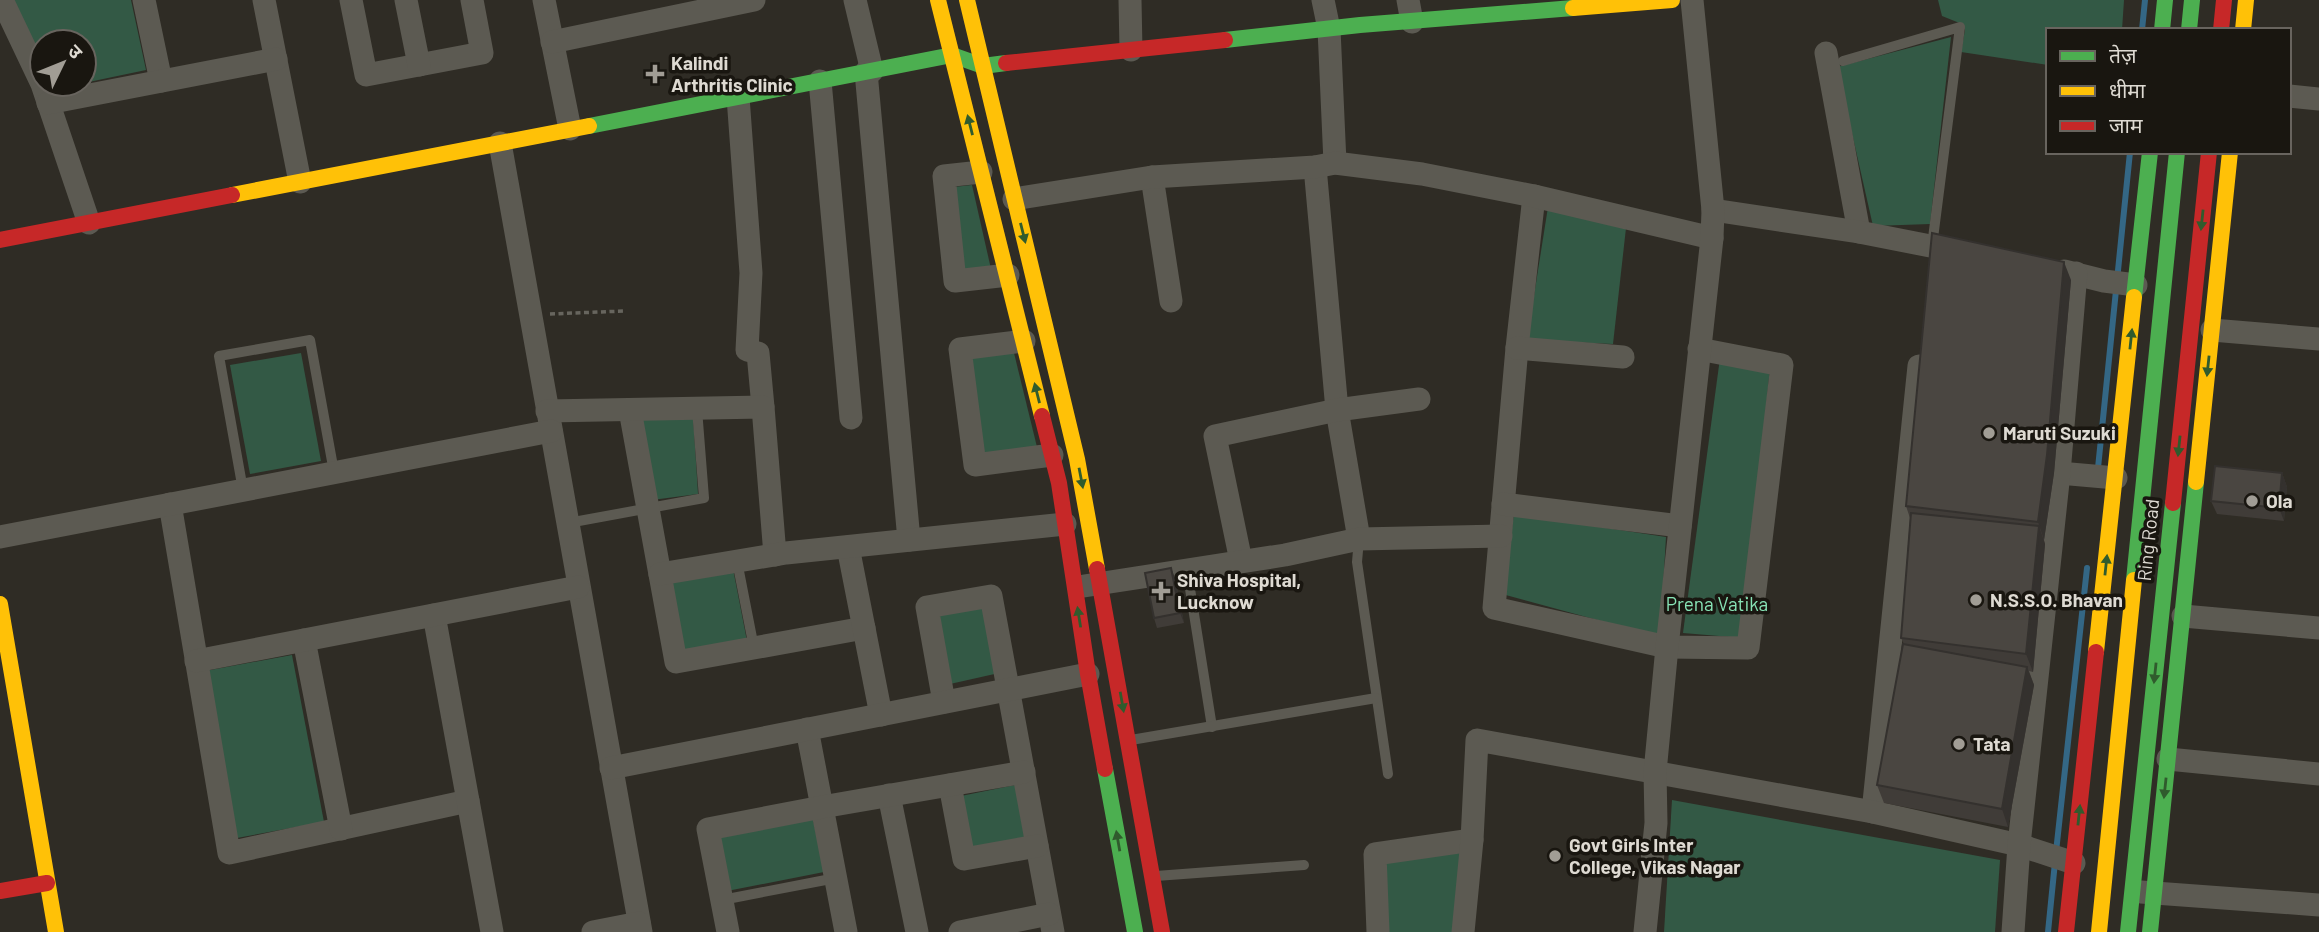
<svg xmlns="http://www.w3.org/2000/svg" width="2319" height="932" viewBox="0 0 2319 932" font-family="Barlow,'Noto Sans Devanagari',sans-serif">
	<rect width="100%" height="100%" fill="#2f2c25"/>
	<g fill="#335945">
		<path d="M 13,0 L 131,0 L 146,70 L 84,83 L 84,42 L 42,42 L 42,59 Z"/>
		<path d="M 1938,0 L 2124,0 L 2122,30 L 2048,30 L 2048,65 L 1961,52 L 1965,30 L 1962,24 L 1942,16 Z"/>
		<path d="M 1951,37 L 1930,224 L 1873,226 L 1837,67 Z"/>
		<path d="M 972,185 L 991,269 L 964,271 L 954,187 Z"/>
		<path d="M 1548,207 L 1626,228 L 1613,344 L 1527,340 Z"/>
		<path d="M 301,353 L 321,461 L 250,474 L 230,365 Z"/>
		<path d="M 1014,353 L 1037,447 L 982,457 L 970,357 Z"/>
		<path d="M 1720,358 L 1770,368 L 1743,638 L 1683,633 Z"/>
		<path d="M 693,415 L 698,494 L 652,500 L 638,417 Z"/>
		<path d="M 1514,514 L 1666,537 L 1660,637 L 1502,594 Z"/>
		<path d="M 733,569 L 747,641 L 683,653 L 670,581 Z"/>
		<path d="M 984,604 L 999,673 L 950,684 L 936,615 Z"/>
		<path d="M 292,655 L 324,822 L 237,838 L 205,671 Z"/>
		<path d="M 1015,785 L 1025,840 L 971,850 L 961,796 Z"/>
		<path d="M 1672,800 L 2000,860 L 1995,932 L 1664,932 Z"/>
		<path d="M 813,819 L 824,872 L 727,891 L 716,837 Z"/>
		<path d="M 1463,847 L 1458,932 L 1388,932 L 1385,857 Z"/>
	</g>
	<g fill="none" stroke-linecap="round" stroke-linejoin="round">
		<g stroke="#346785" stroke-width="6">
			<path d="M 2142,30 L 2145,0"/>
			<path d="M 2098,468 L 2130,152"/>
			<path d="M 2056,852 L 2087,568"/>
			<path d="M 2048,932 L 2055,862"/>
		</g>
		<path stroke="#67655e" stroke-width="3.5" stroke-dasharray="5 3.5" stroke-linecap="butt" d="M 550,314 L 624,311"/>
		<g stroke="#5c5a52" stroke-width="10">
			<path d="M 1843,61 L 1960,27 L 1932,246"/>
			<path d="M 243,490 L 219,356 L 310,340 L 334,472"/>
			<path d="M 568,523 L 704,498 L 697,409"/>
			<path d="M 1359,539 L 1357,562 L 1388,774"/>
			<path d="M 737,561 L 754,648"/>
			<path d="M 1187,570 L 1212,727"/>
			<path d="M 1131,740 L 1376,698"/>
			<path d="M 1156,876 L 1304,865"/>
			<path d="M 722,900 L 836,878"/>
		</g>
		<g stroke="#5c5a52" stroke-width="23">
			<path d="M 2,0 L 42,84 L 89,223"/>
			<path d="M 144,0 L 161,81"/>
			<path d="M 264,0 L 300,182"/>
			<path d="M 351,0 L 366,75 L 482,53 L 472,0"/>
			<path d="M 406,0 L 419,65"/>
			<path d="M 544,0 L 570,129"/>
			<path d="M 855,0 L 872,71"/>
			<path d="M 1130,0 L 1131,50"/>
			<path d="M 1323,0 L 1329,29 L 1335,163"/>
			<path d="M 1408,0 L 1412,22"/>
			<path d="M 552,42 L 754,0"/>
			<path d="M 1826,53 L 1859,232"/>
			<path d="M 866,72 L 909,540"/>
			<path d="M 820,81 L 851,418"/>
			<path d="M 2289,96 L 2319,99"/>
			<path d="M 738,97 L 751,273 L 747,350 L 758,353 L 763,407"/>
			<path d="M 48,103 L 276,59"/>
			<path d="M 500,143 L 641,932"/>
			<path d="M 1315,167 L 1337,410 L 1359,539"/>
			<path d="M 981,172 L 944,176 L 955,281 L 1008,275"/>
			<path d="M 1152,177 L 1171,301"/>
			<path d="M 1534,196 L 1517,348 L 1494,608 L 1667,647 L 1748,648 L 1782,365 L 1699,349"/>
			<path d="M 1014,199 L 1152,177 L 1315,167 L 1335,163 L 1422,174 L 1534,196 L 1712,238"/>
			<path d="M 1713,210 L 1859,232 L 1961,252"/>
			<path d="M 2064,271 L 2104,281 L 2136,285"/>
			<path d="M 2212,330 L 2319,339"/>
			<path d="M 1024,341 L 960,349 L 975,465 L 1052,455"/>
			<path d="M 1517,348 L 1623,357"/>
			<path d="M 630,410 L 676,662 L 864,628"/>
			<path d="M 547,411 L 763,407 L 775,555"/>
			<path d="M 2059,473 L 2116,478"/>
			<path d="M 170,504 L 229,853 L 468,801"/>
			<path d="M 1503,504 L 1680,526"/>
			<path d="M 0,537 L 551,431"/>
			<path d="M 848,547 L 881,715"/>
			<path d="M 1241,561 L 1215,436 L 1337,410 L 1419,399"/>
			<path d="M 660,574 L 786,553 L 1065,524"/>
			<path d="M 1084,586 L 1285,555 L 1359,539 L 1501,536"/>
			<path d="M 434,615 L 492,932"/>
			<path d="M 2183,616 L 2319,628"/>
			<path d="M 304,640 L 341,829"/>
			<path d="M 196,661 L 578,587"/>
			<path d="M 944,702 L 927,607 L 991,596 L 1053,932"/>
			<path d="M 807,729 L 846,932"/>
			<path d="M 2168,759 L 2319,774"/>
			<path d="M 611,768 L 1088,674"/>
			<path d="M 950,785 L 964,859 L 1037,846"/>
			<path d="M 889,795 L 917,932"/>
			<path d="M 1873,812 L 1919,366"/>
			<path d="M 2141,892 L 2319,905"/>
			<path d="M 593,932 L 639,923"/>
			<path d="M 728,932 L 708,829 L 822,807 L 1024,772"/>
			<path d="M 960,932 L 1049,914"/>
			<path d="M 1378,932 L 1375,854 L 1472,840"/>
			<path d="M 1463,932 L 1472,840 L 1477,740 L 1873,812 L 2019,845 L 2074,863"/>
			<path d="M 1645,932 L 1656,823 L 1655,772 L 1667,647 L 1712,238 L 1713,210 L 1692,0"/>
			<path d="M 2013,932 L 2019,845 L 2059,473 L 2076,273"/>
		</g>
		<g stroke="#4caf50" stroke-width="16">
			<path d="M 2162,30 L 2165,0"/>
			<path d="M 2189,30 L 2192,0"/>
			<path d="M 1225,40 L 1360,25 L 1573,8"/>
			<path d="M 589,126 L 952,55 L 983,66 L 1006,63"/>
			<path d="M 2134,297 L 2150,152"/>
			<path d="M 2134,580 L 2177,152"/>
			<path d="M 1105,769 L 1135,932"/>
			<path d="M 2128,932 L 2173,503"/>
			<path d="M 2150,932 L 2196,482"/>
		</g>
		<g stroke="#ffc107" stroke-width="16">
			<path d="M 938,0 L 1042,416"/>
			<path d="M 967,0 L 1077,459 L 1097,569"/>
			<path d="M 1573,8 L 1672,0"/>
			<path d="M 2243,30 L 2246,0"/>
			<path d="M 232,195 L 589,126"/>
			<path d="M 2196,482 L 2230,152"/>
			<path d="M 0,604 L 56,932"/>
			<path d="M 2096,652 L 2134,297"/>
			<path d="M 2099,932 L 2134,580"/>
		</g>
		<g stroke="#c62828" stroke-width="16">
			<path d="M 2221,30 L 2224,0"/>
			<path d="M 1006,63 L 1225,40"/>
			<path d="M 0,240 L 232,195"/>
			<path d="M 1042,416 L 1059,483 L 1088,674 L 1105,769"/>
			<path d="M 2173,503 L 2209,152"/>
			<path d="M 1097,569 L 1162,932"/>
			<path d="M 0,891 L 47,883"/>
			<path d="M 2066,932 L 2096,652"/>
		</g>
	</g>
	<g fill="#403c38">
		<path d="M 2071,280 L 2054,473 L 2044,540 L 2045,544 L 2033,672 L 2029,671 L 2034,685 L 2008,827 L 1884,803 L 1877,785 L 1904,644 L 1901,638 L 1910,518 L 1906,506 Z"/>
		<path d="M 2282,473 L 2287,487 L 2284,521 L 2217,514 L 2211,501 Z"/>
		<path d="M 1175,578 L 1184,623 L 1157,628 L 1154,618 Z"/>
	</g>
	<g fill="#34312e">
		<path d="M 2064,262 L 2071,280 L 2054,473 L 2044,540 L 2038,522 Z"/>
		<path d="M 2282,473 L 2287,487 L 2284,521 L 2279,508 Z"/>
		<path d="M 2039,526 L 2045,544 L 2033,672 L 2026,654 Z"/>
		<path d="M 1171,568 L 1175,578 L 1184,623 L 1180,613 Z"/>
		<path d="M 2027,667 L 2034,685 L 2008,827 L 2002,809 Z"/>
	</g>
	<g fill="#4a4641" stroke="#34312e" stroke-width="2">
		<path d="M 1932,233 L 2064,262 L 2047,455 L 2038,522 L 1906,506 Z"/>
		<path d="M 2215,466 L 2282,473 L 2279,508 L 2211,501 Z"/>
		<path d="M 1911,513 L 2039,526 L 2026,654 L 1901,638 Z"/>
		<path d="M 1171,568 L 1180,613 L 1154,618 L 1145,573 Z"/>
		<path d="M 1903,644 L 2027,667 L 2002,809 L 1877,785 Z"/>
	</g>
	<defs><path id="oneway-solid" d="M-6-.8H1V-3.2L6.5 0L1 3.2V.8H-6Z" transform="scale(1.75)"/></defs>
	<g fill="#305b2d">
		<use href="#oneway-solid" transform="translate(970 125) rotate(-104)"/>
		<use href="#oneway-solid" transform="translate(2202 220) rotate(96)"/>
		<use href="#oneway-solid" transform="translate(1023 233) rotate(76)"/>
		<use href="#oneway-solid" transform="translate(2131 339) rotate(-84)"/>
		<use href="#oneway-solid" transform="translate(2208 366) rotate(96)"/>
		<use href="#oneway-solid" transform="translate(1037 393) rotate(-104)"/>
		<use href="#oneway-solid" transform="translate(2179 446) rotate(96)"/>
		<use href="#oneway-solid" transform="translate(1081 478) rotate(79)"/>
		<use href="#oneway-solid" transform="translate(2106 565) rotate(-84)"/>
		<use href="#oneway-solid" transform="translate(1079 617) rotate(-99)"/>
		<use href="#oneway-solid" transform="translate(2155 673) rotate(96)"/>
		<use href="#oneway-solid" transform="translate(1122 702) rotate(80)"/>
		<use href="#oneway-solid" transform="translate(2165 788) rotate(96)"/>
		<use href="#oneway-solid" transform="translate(2079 815) rotate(-84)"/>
		<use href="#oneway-solid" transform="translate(1118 841) rotate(-100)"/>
	</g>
	<g fill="#a19d95" stroke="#191610" stroke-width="2.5">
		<path d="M651.5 63.5h7v7h7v7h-7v7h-7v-7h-7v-7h7z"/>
		<circle cx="1989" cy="433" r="7"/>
		<circle cx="2252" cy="501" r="7"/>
		<path d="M1157.5 580.5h7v7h7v7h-7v7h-7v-7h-7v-7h7z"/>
		<circle cx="1976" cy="600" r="7"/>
		<circle cx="1959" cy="744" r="7"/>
		<circle cx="1555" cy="856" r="7"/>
	</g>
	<g text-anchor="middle" stroke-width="7" stroke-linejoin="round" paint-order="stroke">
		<g font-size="19" font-weight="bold" fill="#dedad2" stroke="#191610" text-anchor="start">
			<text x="671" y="70">Kalindi<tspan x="671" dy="22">Arthritis Clinic</tspan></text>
			<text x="2003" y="440">Maruti Suzuki</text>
			<text x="2266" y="508">Ola</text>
			<text x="1177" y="587">Shiva Hospital,<tspan x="1177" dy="22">Lucknow</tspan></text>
			<text x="1990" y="607">N.S.S.O. Bhavan</text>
			<text x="1973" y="751">Tata</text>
			<text x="1569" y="852">Govt Girls Inter<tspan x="1569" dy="22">College, Vikas Nagar</tspan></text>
		</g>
		<g font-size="19" fill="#dedad2" stroke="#191610">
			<text transform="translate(2148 540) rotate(-84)" y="7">Ring Road</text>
		</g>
		<g font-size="19" fill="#88e4b6" stroke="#191610">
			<text x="1717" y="611">Prena Vatika</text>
		</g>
	</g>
	<rect x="2046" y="28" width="245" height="126" fill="#191610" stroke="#68645e" stroke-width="2"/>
	<rect x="2060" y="51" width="35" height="10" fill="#4caf50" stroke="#68645e" stroke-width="2"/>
	<text x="2109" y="63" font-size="21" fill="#dedad2">तेज़</text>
	<rect x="2060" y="86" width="35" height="10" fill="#ffc107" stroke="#68645e" stroke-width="2"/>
	<text x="2109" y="98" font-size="21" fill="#dedad2">धीमा</text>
	<rect x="2060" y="121" width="35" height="10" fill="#c62828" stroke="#68645e" stroke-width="2"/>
	<text x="2109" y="133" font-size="21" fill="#dedad2">जाम</text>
	<g transform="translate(63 63) rotate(47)"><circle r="33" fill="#191610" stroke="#68645e" stroke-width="2"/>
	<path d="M0-5L12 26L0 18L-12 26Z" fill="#a19d95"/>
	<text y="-10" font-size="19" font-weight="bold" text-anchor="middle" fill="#dedad2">उ</text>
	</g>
</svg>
